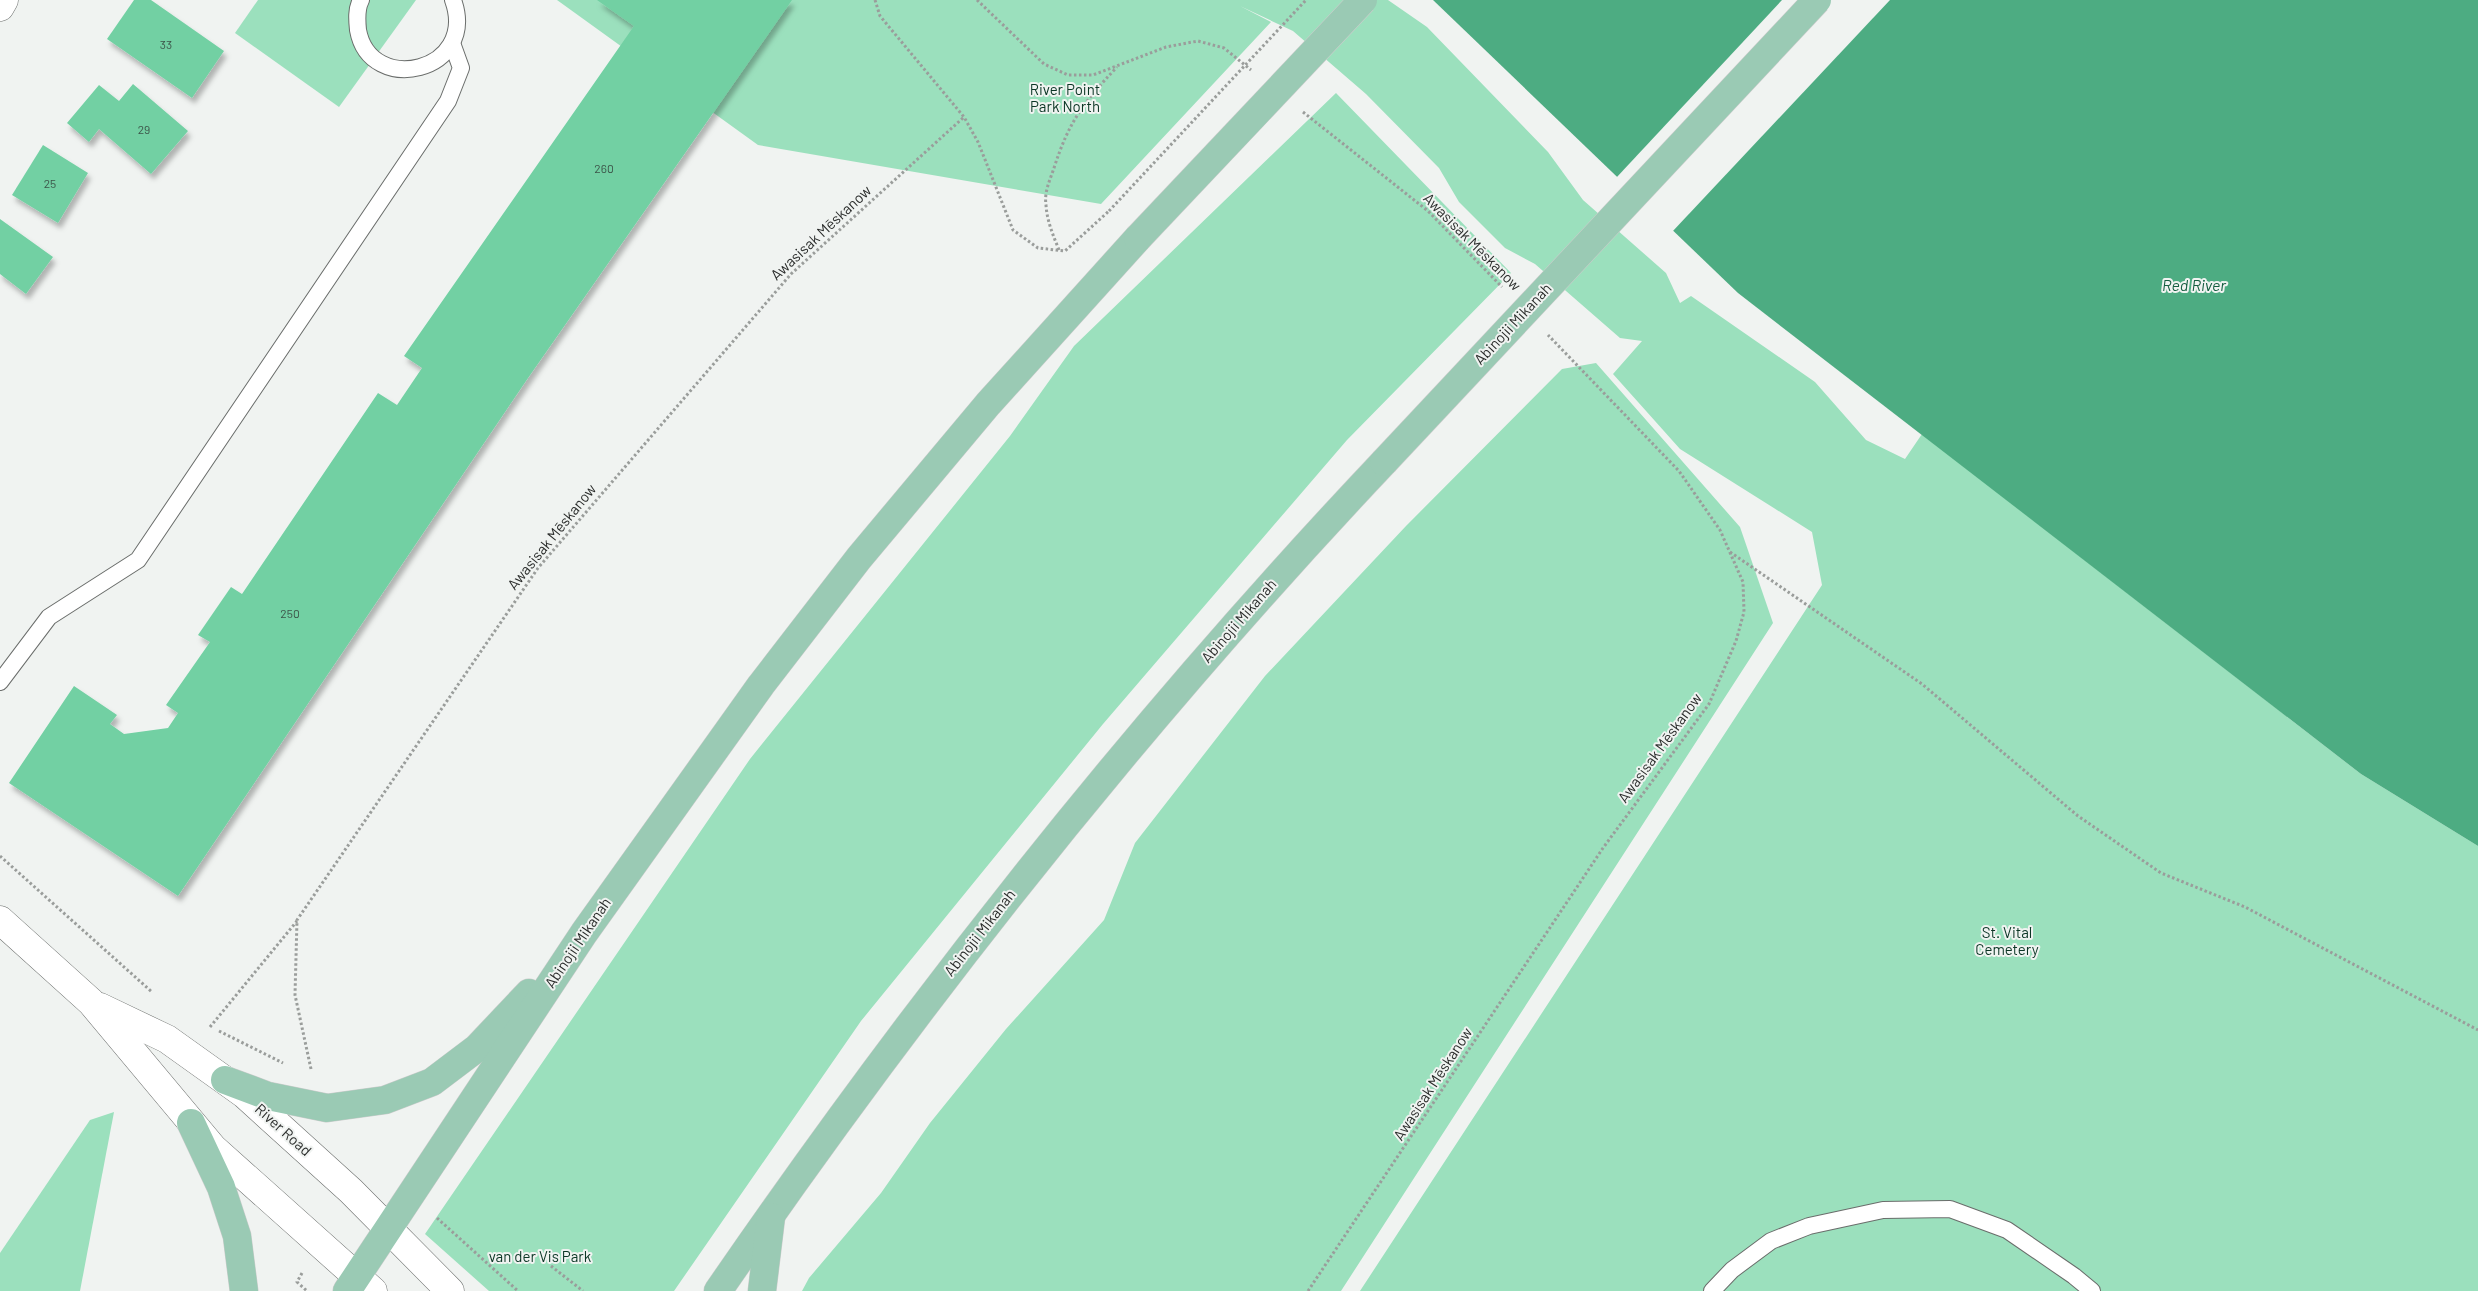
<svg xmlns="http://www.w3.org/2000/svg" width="2478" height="1291" viewBox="0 0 2478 1291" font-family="Barlow,sans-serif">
	<defs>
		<filter id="shadow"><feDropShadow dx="3" dy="5.5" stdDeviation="2.5" flood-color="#0004"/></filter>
	</defs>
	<rect width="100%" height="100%" fill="#f0f3f1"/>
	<g fill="#9be0bd">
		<path d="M 258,0 L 416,0 L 339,107 L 235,33 Z"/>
		<path d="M 557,0 L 1388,0 L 1427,27 L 1548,152 L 1583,200 L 1666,273 L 1680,303 L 1691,296 L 1815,382 L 1866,440 L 1905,459 L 1922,434 L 2361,774 L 2478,846 L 2478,1291 L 1360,1291 L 1822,585 L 1812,532 L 1680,449 L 1613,374 L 1642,341 L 1620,338 L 1535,264 L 1505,248 L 1459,202 L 1439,168 L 1366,94 L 1293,31 L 1240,6 L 1271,22 L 1101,204 L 758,145 Z"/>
		<path d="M 1336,93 L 1511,273 L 1347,440 L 1103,724 L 861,1021 L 674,1291 L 489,1291 L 425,1234 L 750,759 L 1010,436 L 1074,346 Z"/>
		<path d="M 1596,363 L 1740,527 L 1773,623 L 1341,1291 L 802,1291 L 809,1278 L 881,1193 L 930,1123 L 1006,1029 L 1104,920 L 1135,843 L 1265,676 L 1406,526 L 1562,369 Z"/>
		<path d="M 114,1112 L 80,1291 L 0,1291 L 0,1253 L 90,1120 Z"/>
	</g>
	<path fill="#4dac82" d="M 1433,0 L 2478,0 L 2478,846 L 2361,774 L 1738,293 Z"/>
	<path fill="#f0f3f1" d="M 1782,0 L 1890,0 L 1672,232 L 1616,178 Z"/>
	<g fill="#72d0a3" filter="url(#shadow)">
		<path d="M 134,0 L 151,0 L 224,51 L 192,98 L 107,39 Z"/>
		<path d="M 597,0 L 792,0 L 528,378 L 178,896 L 9,783 L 74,686 L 117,715 L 110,724 L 124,734 L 168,728 L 178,713 L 166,705 L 210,642 L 198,635 L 231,587 L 242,594 L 378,393 L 397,405 L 422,368 L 404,356 L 634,26 Z"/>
		<path d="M 133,84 L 188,131 L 151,174 L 99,129 L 89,142 L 67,123 L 99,85 L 119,101 Z"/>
		<path d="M 43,145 L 88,173 L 58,223 L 12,195 Z"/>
		<path d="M 0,219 L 53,257 L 26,294 L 0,274 Z"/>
	</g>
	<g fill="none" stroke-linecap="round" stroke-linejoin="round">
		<g stroke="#6a6d6b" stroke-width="18">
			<g id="service">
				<path d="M 361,0 C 356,9 357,20 358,30 C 370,97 479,72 453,0"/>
				<path d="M 0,682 L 49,617 L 138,560 L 448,101 L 461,68 L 452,43"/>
				<path d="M 1712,1291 L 1732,1270 L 1771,1241 L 1809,1226 L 1883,1210 L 1950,1209 L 2007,1230 L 2074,1276 L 2092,1291"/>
			</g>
		</g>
		<g stroke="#6a6d6b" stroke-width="29">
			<path id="minor" d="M 0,7 L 4,0"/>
		</g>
		<g stroke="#6a6d6b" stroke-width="29">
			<g id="tertiary">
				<path d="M 0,920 L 91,1002 L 213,1148 L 373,1291"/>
				<path d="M 100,1007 L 167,1039 L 244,1094 L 351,1191 L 450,1291"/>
			</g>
		</g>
		<g stroke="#ccc" stroke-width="29">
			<g id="primary">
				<path d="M 225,1080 L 268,1096 L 327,1108 L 385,1100 L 432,1082 L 477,1048 L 529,993"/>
				<path d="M 191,1123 L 221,1187 L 237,1236 L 244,1291"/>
				<path d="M 347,1291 L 584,933 L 761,685 L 859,558 L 988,404 L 1138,238"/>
				<path d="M 718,1291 C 919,999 1140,720 1384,462"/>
				<path d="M 762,1291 L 771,1217"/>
			</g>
		</g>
		<g stroke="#9a9d9b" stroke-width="3" stroke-dasharray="2.5 2.5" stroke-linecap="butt">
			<path d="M 875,0 L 880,16 L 964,117 L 978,142 L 1013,230 L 1038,248 L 1065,251 L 1109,211"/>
			<path d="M 977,0 L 1044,64 L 1068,75 L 1093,75 L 1166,47 L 1198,41 L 1224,48 L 1251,70"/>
			<path d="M 1303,112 L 1428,211 L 1502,287"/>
			<path d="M 1059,250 C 1053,235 1047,221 1046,205 C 1044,192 1050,180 1054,168 C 1069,121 1084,102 1117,67"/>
			<path d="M 1730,552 L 1922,684 L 2078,816 L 2161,873 L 2245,907 L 2478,1030"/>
			<path d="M 0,856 L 152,992"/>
			<path d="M 210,1027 L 297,921"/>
			<path d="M 219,1031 L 283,1063"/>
			<path d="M 311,1069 L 295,995 L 297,920 L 538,568 L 791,274 L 964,117"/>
			<path d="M 437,1218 L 518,1291"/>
			<path d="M 551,1266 L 583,1291"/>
			<path d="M 302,1273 L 297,1282 L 307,1291"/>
			<path d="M 1308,1291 L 1603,848 L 1709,704 L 1736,641 L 1744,612 L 1743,582 L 1720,530 L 1679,471 L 1548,335"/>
		</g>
		<use href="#service" stroke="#fff" stroke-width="16"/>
		<use href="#minor" stroke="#fff" stroke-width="28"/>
		<use href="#tertiary" stroke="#fff" stroke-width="28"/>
		<use href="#primary" stroke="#9acab4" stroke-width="28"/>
		<g stroke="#ccc" stroke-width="29" stroke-linecap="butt">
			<g id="primary-bridge">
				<path d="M 1138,238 L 1363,0"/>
				<path d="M 1384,462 L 1817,0"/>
			</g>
		</g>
		<path stroke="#9a9d9b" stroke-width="3" stroke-dasharray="2.5 2.5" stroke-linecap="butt" d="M 1109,211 L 1306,0"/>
		<use href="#primary-bridge" stroke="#9acab4" stroke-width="28"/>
	</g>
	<g text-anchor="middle" stroke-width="4" stroke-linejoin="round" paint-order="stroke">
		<g font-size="12" fill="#3c5549">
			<text x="166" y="49">33</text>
			<text x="144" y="134">29</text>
			<text x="604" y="173">260</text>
			<text x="50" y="188">25</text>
			<text x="290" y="618">250</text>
		</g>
		<g font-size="15" fill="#0b3625" stroke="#f0f3f1">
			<text x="1065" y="95">River Point<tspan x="1065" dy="17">Park North</tspan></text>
			<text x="2007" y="938">St. Vital<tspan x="2007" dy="17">Cemetery</tspan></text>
			<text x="540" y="1262">van der Vis Park</text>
		</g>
		<g font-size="15" fill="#2a2c2b" stroke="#f0f3f1">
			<text transform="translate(821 233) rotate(-43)" y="5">Awasisak Mēskanow</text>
			<text transform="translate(1472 242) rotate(45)" y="5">Awasisak Mēskanow</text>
			<text transform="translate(1513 324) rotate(-47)" y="5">Abinojii Mikanah</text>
			<text transform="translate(552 537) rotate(-51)" y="5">Awasisak Mēskanow</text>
			<text transform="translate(1239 621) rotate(-49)" y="5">Abinojii Mikanah</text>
			<text transform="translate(1660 748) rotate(-54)" y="5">Awasisak Mēskanow</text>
			<text transform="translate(980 933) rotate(-52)" y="5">Abinojii Mikanah</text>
			<text transform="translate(578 943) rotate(-56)" y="5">Abinojii Mikanah</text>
			<text transform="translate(1433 1084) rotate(-57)" y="5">Awasisak Mēskanow</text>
			<text transform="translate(283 1130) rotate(42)" y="5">River Road</text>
		</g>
		<g font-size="16" font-style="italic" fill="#155e41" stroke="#f0f3f1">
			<text x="2194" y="291">Red River</text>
		</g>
	</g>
</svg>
